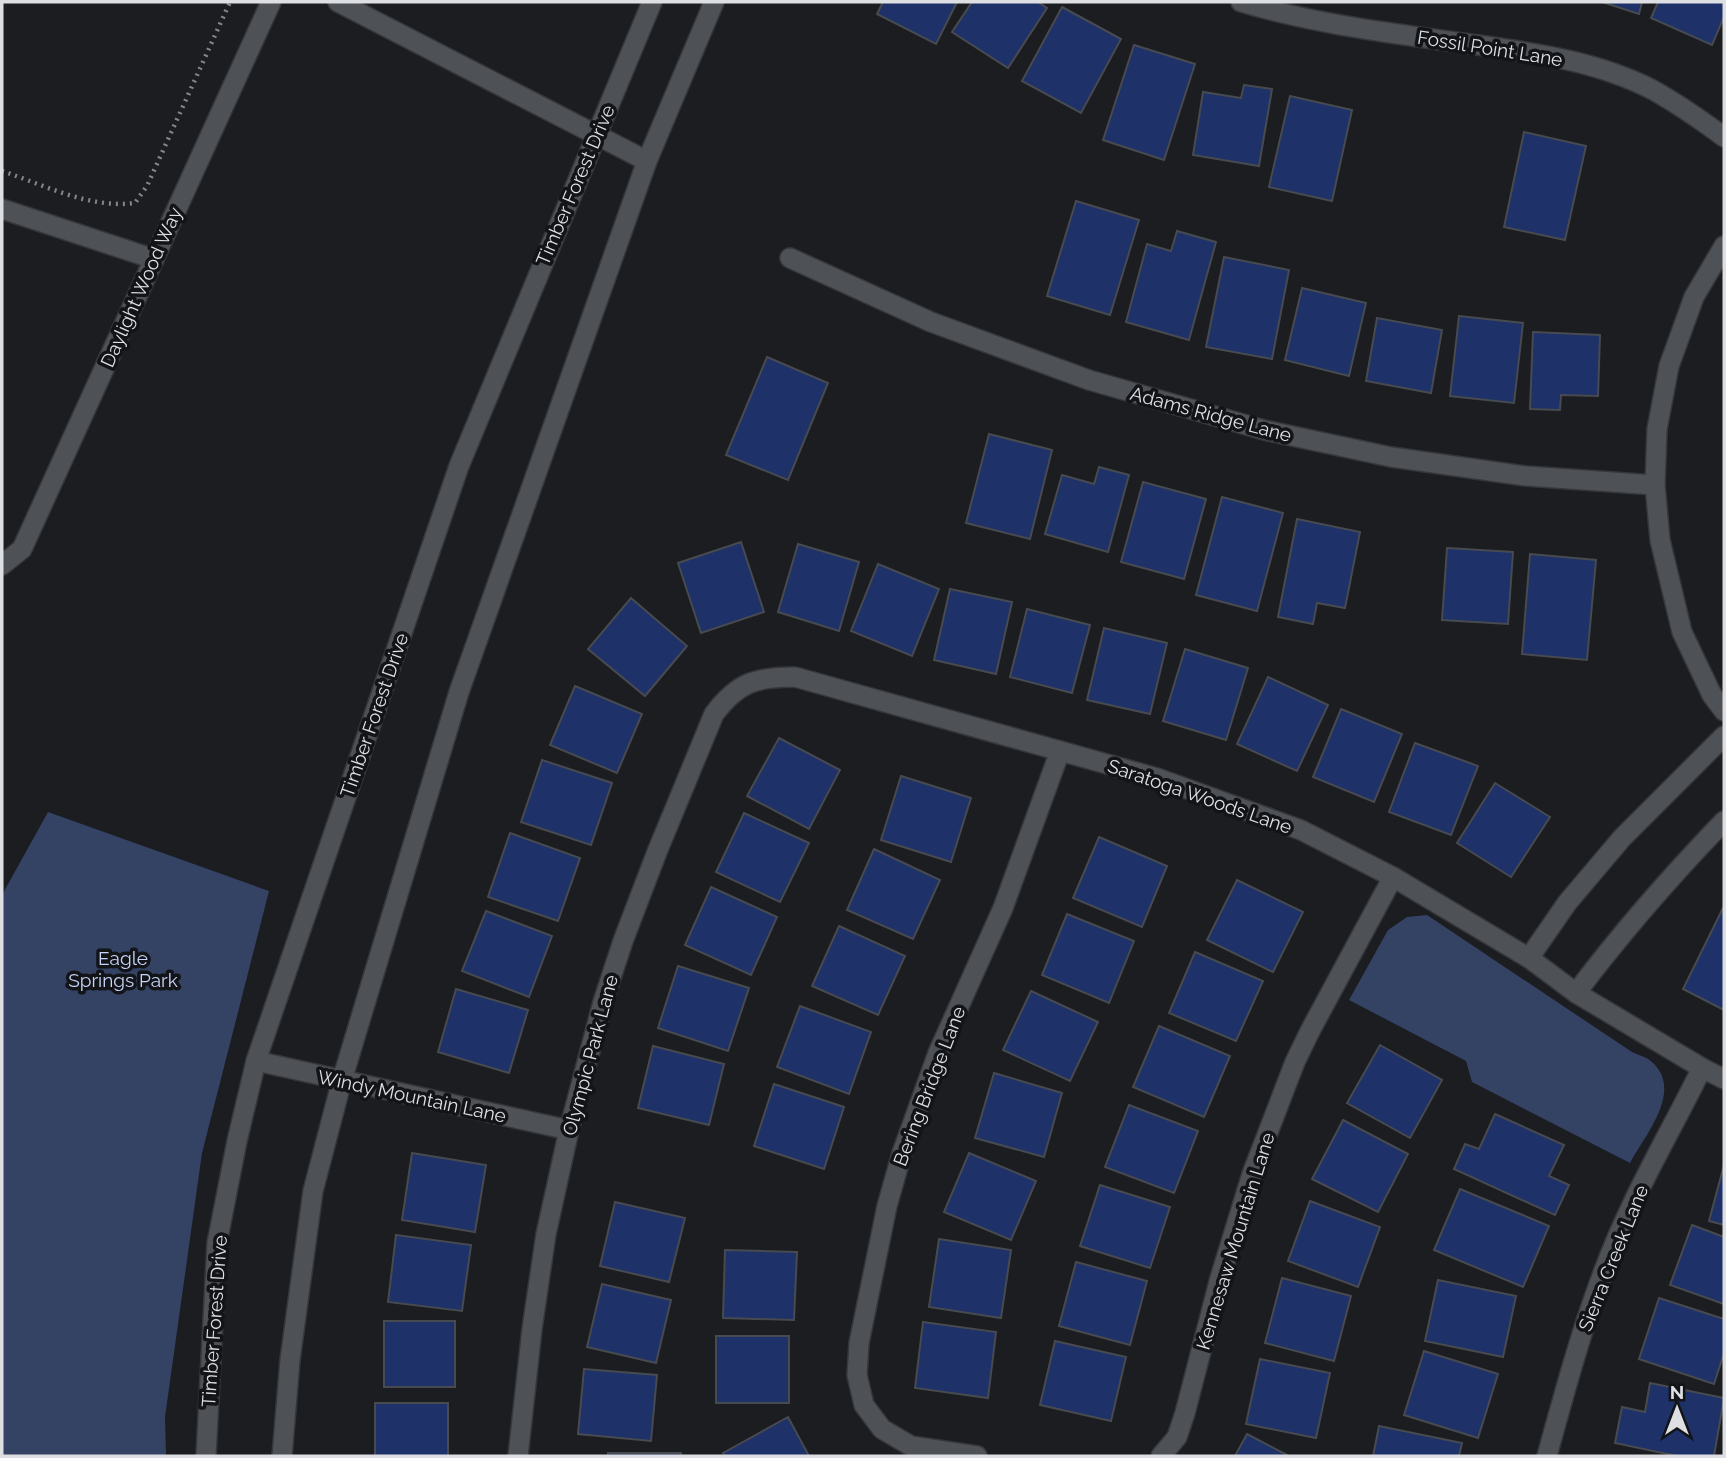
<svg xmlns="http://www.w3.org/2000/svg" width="1726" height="1458" viewBox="0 0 1726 1458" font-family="Raleway,sans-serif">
	<rect width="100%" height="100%" fill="#1b1d21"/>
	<g fill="#344264">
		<path d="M 48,812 L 269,891 L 202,1153 L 165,1417 L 166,1456 L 2,1456 L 2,895 Z"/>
		<path d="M 1427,915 L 1632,1052 C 1638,1055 1647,1057 1652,1062 C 1684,1091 1645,1135 1630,1163 L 1472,1082 L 1466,1061 L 1349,1000 L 1388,930 L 1407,917 Z"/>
	</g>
	<g fill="#1e3168" stroke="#474a4f" stroke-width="2">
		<path d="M 883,2 L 957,2 L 936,44 L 877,14 Z"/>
		<path d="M 972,2 L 1038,2 L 1047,8 L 1008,68 L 952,32 Z"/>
		<path d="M 1602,2 L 1642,2 L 1639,14 Z"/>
		<path d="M 1658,2 L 1724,2 L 1724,17 L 1712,45 L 1651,18 Z"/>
		<path d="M 1062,7 L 1121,39 L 1081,113 L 1022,81 Z"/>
		<path d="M 1134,45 L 1195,64 L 1164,160 L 1103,140 Z"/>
		<path d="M 1244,85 L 1272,89 L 1259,166 L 1193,155 L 1203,92 L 1241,98 Z"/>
		<path d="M 1290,96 L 1352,110 L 1332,201 L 1269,187 Z"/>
		<path d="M 1524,132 L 1586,146 L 1565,240 L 1504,227 Z"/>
		<path d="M 1076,201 L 1139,220 L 1110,315 L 1047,296 Z"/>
		<path d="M 1177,231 L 1216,242 L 1189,340 L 1126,322 L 1147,244 L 1171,251 Z"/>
		<path d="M 1224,257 L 1289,270 L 1272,359 L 1206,347 Z"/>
		<path d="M 1302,288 L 1366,303 L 1349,376 L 1285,360 Z"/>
		<path d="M 1459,316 L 1523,323 L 1514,403 L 1450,396 Z"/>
		<path d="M 1377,318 L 1442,330 L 1431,393 L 1366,381 Z"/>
		<path d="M 1533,332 L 1600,335 L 1598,396 L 1561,395 L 1560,410 L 1530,409 Z"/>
		<path d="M 767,357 L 828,383 L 788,480 L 726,455 Z"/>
		<path d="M 989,434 L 1052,450 L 1030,539 L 966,523 Z"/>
		<path d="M 1099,467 L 1129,475 L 1108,552 L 1045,534 L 1062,475 L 1094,484 Z"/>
		<path d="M 1143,482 L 1206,499 L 1184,579 L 1121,562 Z"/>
		<path d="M 1222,497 L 1283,513 L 1257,611 L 1196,595 Z"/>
		<path d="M 1297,519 L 1360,532 L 1345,608 L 1317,603 L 1313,624 L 1278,617 Z"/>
		<path d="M 741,542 L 764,612 L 701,633 L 678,563 Z"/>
		<path d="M 798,544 L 859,562 L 839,631 L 778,612 Z"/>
		<path d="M 1447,548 L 1513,552 L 1508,624 L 1442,620 Z"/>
		<path d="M 1530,554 L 1596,560 L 1587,660 L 1522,654 Z"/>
		<path d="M 878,564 L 939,589 L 912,656 L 851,631 Z"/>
		<path d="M 950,589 L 1012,602 L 996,674 L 934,660 Z"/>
		<path d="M 631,598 L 687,646 L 645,696 L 588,649 Z"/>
		<path d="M 1027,609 L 1090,625 L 1072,693 L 1010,677 Z"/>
		<path d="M 1104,628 L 1167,643 L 1150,714 L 1087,700 Z"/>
		<path d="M 1185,649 L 1248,668 L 1226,740 L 1163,721 Z"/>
		<path d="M 1268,677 L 1328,705 L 1297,771 L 1237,744 Z"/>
		<path d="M 575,686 L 642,714 L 617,773 L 550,745 Z"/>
		<path d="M 1341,709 L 1402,734 L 1374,802 L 1313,777 Z"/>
		<path d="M 779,738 L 840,770 L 809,829 L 747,796 Z"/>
		<path d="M 1415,743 L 1478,766 L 1451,835 L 1389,812 Z"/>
		<path d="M 542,760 L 612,783 L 591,845 L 521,822 Z"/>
		<path d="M 901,776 L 971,798 L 951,862 L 881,840 Z"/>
		<path d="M 1495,783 L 1550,817 L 1511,877 L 1457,843 Z"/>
		<path d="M 744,813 L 809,843 L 780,902 L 716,872 Z"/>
		<path d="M 510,833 L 580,858 L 558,921 L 488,897 Z"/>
		<path d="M 1099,837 L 1167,866 L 1142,927 L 1073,898 Z"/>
		<path d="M 874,849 L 940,880 L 913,939 L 847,910 Z"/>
		<path d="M 1237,880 L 1303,912 L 1273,972 L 1207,940 Z"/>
		<path d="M 711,887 L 777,917 L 751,975 L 685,945 Z"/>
		<path d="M 1724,906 L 1724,1010 L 1683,989 Z"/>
		<path d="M 486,911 L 552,936 L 529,997 L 462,971 Z"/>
		<path d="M 1067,914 L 1134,941 L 1109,1003 L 1042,975 Z"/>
		<path d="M 839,926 L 905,956 L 878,1015 L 812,986 Z"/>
		<path d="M 1195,952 L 1263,981 L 1236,1041 L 1169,1013 Z"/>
		<path d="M 678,966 L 749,988 L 728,1051 L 658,1028 Z"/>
		<path d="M 456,989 L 528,1010 L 509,1073 L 438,1052 Z"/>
		<path d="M 1031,991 L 1098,1022 L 1070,1081 L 1003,1050 Z"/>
		<path d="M 800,1006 L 871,1032 L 849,1094 L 777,1067 Z"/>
		<path d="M 1159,1026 L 1230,1056 L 1204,1117 L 1133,1087 Z"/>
		<path d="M 1380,1045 L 1442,1080 L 1410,1138 L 1347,1103 Z"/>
		<path d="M 653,1046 L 724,1064 L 709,1125 L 638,1108 Z"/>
		<path d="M 994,1073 L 1062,1093 L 1044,1157 L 975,1138 Z"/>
		<path d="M 774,1084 L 844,1107 L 824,1169 L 754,1146 Z"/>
		<path d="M 1129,1105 L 1198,1131 L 1174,1193 L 1105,1167 Z"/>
		<path d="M 1495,1114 L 1564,1145 L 1549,1176 L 1569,1185 L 1555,1215 L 1454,1169 L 1465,1144 L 1479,1149 Z"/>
		<path d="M 1343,1120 L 1408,1154 L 1378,1212 L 1312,1179 Z"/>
		<path d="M 412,1153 L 486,1165 L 475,1232 L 402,1220 Z"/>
		<path d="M 969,1153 L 1036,1181 L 1011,1240 L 944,1212 Z"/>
		<path d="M 1724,1165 L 1724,1225 L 1709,1221 Z"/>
		<path d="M 1100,1185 L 1170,1207 L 1150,1268 L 1080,1246 Z"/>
		<path d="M 1460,1189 L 1549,1226 L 1523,1287 L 1434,1250 Z"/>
		<path d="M 1310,1201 L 1380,1227 L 1358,1287 L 1288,1261 Z"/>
		<path d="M 615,1202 L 685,1218 L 669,1282 L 600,1266 Z"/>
		<path d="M 1692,1225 L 1724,1237 L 1724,1304 L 1670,1285 Z"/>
		<path d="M 396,1235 L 471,1245 L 462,1311 L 388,1302 Z"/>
		<path d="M 939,1239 L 1011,1250 L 1001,1318 L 929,1307 Z"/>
		<path d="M 725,1250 L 797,1252 L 794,1320 L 723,1318 Z"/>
		<path d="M 1076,1262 L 1147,1281 L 1130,1345 L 1059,1326 Z"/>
		<path d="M 1282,1278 L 1351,1296 L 1334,1361 L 1265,1343 Z"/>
		<path d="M 1438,1280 L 1516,1296 L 1503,1357 L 1425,1341 Z"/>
		<path d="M 602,1284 L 671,1300 L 656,1363 L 587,1347 Z"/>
		<path d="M 1659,1298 L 1724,1319 L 1724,1353 L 1714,1384 L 1639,1359 Z"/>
		<rect x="384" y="1321" width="71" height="66"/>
		<path d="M 923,1322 L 996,1332 L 988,1398 L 915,1388 Z"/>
		<rect x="716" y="1336" width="73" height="67"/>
		<path d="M 1055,1341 L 1126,1357 L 1111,1421 L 1040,1405 Z"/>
		<path d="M 1424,1351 L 1498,1374 L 1478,1438 L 1404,1415 Z"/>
		<path d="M 1260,1359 L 1330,1373 L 1316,1438 L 1246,1424 Z"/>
		<path d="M 584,1369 L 657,1375 L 651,1441 L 578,1434 Z"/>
		<path d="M 1650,1383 L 1724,1398 L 1714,1456 L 1677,1456 L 1615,1443 L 1622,1407 L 1645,1412 Z"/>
		<rect x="375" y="1403" width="73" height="53"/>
		<path d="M 788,1417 L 809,1456 L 725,1456 L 723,1453 Z"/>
		<path d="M 1379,1426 L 1462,1443 L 1459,1456 L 1373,1456 Z"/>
		<path d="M 1247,1434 L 1289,1456 L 1235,1456 Z"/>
		<rect x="608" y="1453" width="73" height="3"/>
	</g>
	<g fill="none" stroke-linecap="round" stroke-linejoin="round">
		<g stroke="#36373a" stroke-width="22">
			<g id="minor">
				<path d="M 338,2 L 647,161"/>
				<path d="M 1241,2 C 1318,25 1398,34 1478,45 C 1537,53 1599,62 1653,90 C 1678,104 1701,120 1724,137"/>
				<path d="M 2,209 L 154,259"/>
				<path d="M 1724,246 L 1694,297 L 1669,366 L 1657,429 L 1655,485 L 1660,540 L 1682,632 L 1712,695 L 1724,711"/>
				<path d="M 790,258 L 931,322 L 1089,380 L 1264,430 L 1391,457 L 1526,476 L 1655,485"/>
				<path d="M 2,565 L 22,549 L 271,2"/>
				<path d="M 1529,958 L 1567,903 L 1622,838 L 1724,736"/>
				<path d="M 1576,993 C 1622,932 1671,876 1724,821"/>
				<path d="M 256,1061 L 569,1130"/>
				<path d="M 518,1456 L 532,1329 L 546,1234 L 569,1130 L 603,1002 L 623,941 L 657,852 L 714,714 C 738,682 756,677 795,677 L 1157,778 L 1301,830 L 1393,877 L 1529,958 L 1576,993 L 1702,1068 L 1724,1079"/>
				<path d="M 977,1456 L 911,1446 L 882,1429 L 864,1405 L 857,1375 L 859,1343 L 887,1206 L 902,1153 L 938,1053 L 1003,908 L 1060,751"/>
				<path d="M 1161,1456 L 1177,1437 L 1185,1413 L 1220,1278 L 1252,1174 L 1295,1062 L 1310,1031 L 1393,877"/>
				<path d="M 1547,1456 C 1570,1372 1593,1286 1631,1207 C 1653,1160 1679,1115 1702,1068"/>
			</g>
		</g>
		<g stroke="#36373a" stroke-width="22">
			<g id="secondary">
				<path d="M 206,1456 L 217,1243 L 237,1141 L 256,1061 L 459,466 L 652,2"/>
				<path d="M 282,1456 L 290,1360 L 313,1191 L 342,1080 L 459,692 L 647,161 L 714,2"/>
			</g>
		</g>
		<path stroke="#85868a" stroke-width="4.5" stroke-dasharray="2 5" stroke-linecap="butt" d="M 2,171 C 44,185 90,209 135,203 L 147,186 L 230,2"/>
		<use href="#minor" stroke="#4e5156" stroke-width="19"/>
		<use href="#secondary" stroke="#4e5156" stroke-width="19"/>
	</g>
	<g text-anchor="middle" stroke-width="7" stroke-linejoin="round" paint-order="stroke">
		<g font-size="19" fill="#dedfe2" stroke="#121418">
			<text transform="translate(1490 48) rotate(9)" y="7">Fossil Point Lane</text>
			<text transform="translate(575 185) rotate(-67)" y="7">Timber Forest Drive</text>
			<text transform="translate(141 287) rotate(-66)" y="7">Daylight Wood Way</text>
			<text transform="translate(1211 414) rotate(15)" y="7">Adams Ridge Lane</text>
			<text transform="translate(374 715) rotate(-71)" y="7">Timber Forest Drive</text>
			<text transform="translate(1200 796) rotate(19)" y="7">Saratoga Woods Lane</text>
			<text transform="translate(590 1055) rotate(-75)" y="7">Olympic Park Lane</text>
			<text transform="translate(929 1086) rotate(-69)" y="7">Bering Bridge Lane</text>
			<text transform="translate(412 1096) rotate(12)" y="7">Windy Mountain Lane</text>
			<text transform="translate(1235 1241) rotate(-73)" y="7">Kennesaw Mountain Lane</text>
			<text transform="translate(1613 1258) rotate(-68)" y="7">Sierra Creek Lane</text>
			<text transform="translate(214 1321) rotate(-86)" y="7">Timber Forest Drive</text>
		</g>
		<g font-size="19" fill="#c5d4f7" stroke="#121418">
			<text x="123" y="965">Eagle<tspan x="123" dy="22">Springs Park</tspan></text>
		</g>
	</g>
	<rect width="1726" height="1458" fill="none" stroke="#dedfe2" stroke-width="7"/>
	<g transform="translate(1677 1409)" stroke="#121418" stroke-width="5" paint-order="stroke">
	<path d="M0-5L12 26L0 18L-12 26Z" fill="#dedfe2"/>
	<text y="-10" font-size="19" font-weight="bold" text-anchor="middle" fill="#dedfe2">N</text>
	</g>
</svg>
